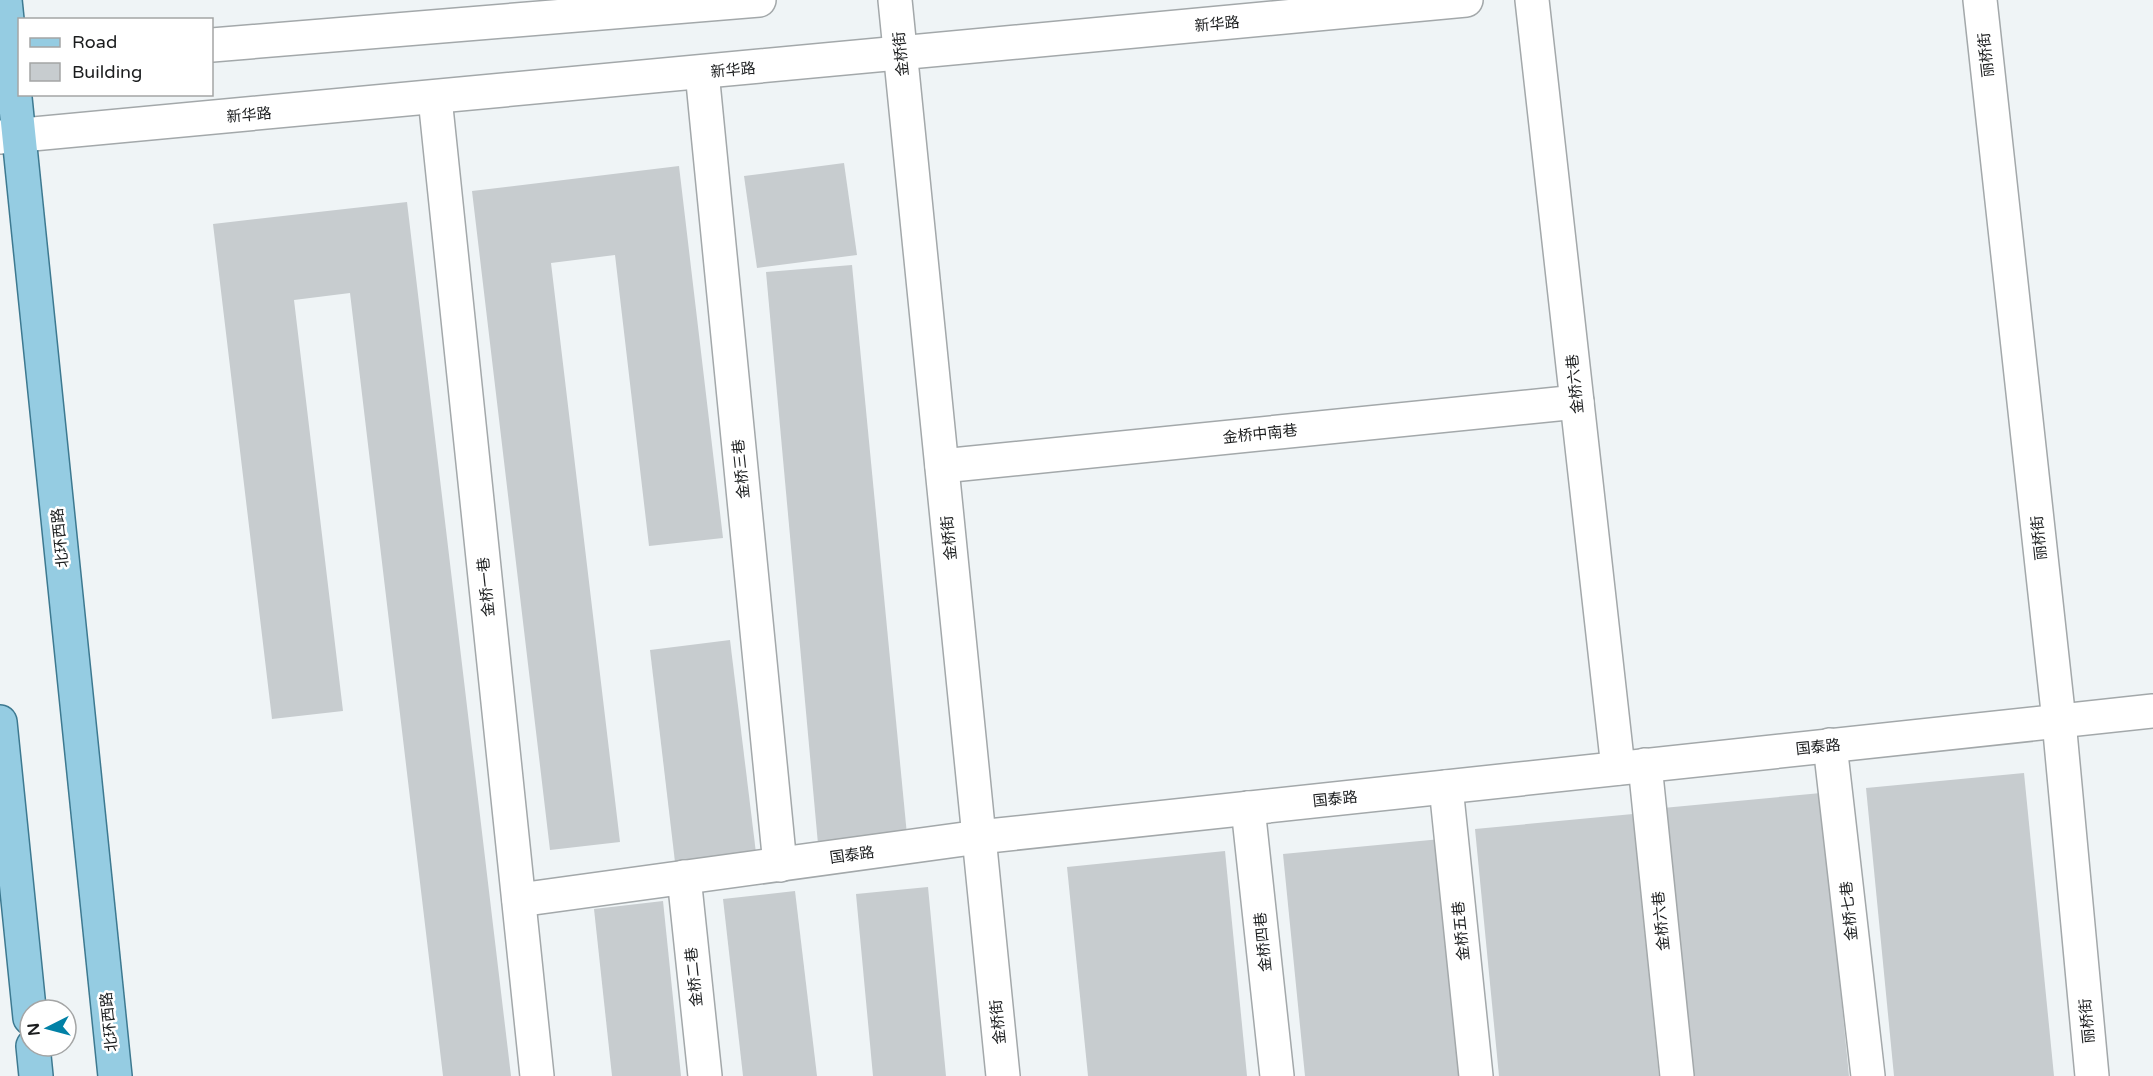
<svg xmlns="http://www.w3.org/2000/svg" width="2153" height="1076" viewBox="0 0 2153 1076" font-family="'Varela Round','Noto Sans SC',sans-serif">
	<rect width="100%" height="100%" fill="#eff4f6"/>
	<g fill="#c7cccf">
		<path d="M 844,163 L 857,255 L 757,268 L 744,176 Z"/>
		<path d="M 679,166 L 723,538 L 649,546 L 615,255 L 551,263 L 620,842 L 550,850 L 472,191 Z"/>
		<path d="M 407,202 L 511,1076 L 443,1076 L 350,293 L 294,300 L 343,711 L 272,719 L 213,224 Z"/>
		<path d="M 852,265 L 907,835 L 818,844 L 766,272 Z"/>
		<path d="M 730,640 L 756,853 L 675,862 L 650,650 Z"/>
		<path d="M 2024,773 L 2054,1076 L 1894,1076 L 1866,788 Z"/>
		<path d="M 1821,793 L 1849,1076 L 1689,1076 L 1663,808 Z"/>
		<path d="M 1633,814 L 1659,1076 L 1499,1076 L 1475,829 Z"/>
		<path d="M 1441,839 L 1464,1076 L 1305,1076 L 1283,854 Z"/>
		<path d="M 1225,851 L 1247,1076 L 1088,1076 L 1067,867 Z"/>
		<path d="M 928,887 L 946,1076 L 873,1076 L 856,894 Z"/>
		<path d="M 795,891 L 817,1076 L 743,1076 L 723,899 Z"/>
		<path d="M 663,901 L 681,1076 L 612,1076 L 594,909 Z"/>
	</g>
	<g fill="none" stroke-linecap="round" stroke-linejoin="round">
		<g stroke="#a3a8aa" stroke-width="36">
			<g id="minor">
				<path d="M 895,0 L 1003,1076"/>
				<path d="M 1532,0 L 1618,768"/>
				<path d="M 1980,0 L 2059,721 L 2092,1076"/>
				<path d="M 212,45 L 759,0"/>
				<path d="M 702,72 L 780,865"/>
				<path d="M 435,98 L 537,1076"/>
				<path d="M 0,137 L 1466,0"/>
				<path d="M 942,466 L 1577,402"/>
				<path d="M 1830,745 L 1868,1076"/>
				<path d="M 1645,765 L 1677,1076"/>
				<path d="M 1446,787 L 1476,1076"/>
				<path d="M 1248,808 L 1277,1076"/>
				<path d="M 684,877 L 705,1076"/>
				<path d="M 519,900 L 979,837 L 2153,711"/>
			</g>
		</g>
		<g stroke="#3d7990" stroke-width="36">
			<g id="major">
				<path d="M 5,0 L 115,1076"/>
				<path d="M 0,722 L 30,1018"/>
				<path d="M 33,1046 L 36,1076"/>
			</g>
		</g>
		<use href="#minor" stroke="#fff" stroke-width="33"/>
		<use href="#major" stroke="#95cce2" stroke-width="33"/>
	</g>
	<g text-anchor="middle" stroke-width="5" stroke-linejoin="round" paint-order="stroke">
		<g font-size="15" fill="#1b1d1e" stroke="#fff">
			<text transform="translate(1217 24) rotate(-5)" y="5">新华路</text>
			<text transform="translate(901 54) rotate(-96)" y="5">金桥街</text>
			<text transform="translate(1986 55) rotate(-96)" y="5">丽桥街</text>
			<text transform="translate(733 70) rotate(-5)" y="5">新华路</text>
			<text transform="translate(249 115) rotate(-5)" y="5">新华路</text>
			<text transform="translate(1575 384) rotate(-96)" y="5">金桥六巷</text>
			<text transform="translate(1260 434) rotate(-6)" y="5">金桥中南巷</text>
			<text transform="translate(741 469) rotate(-96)" y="5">金桥三巷</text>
			<text transform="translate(60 538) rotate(-96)" y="5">北环西路</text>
			<text transform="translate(949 538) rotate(-96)" y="5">金桥街</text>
			<text transform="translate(2039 538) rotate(-96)" y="5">丽桥街</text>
			<text transform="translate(486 587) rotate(-96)" y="5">金桥一巷</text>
			<text transform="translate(1818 747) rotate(-6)" y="5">国泰路</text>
			<text transform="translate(1335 799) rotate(-6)" y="5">国泰路</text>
			<text transform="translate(852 855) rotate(-8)" y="5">国泰路</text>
			<text transform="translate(1849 911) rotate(-96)" y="5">金桥七巷</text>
			<text transform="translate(1661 921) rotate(-96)" y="5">金桥六巷</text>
			<text transform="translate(1461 931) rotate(-96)" y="5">金桥五巷</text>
			<text transform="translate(1263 942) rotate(-96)" y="5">金桥四巷</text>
			<text transform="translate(694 977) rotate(-96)" y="5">金桥二巷</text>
			<text transform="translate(2087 1021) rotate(-95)" y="5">丽桥街</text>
			<text transform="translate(109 1022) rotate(-96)" y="5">北环西路</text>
			<text transform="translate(998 1022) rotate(-96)" y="5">金桥街</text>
		</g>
	</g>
	<rect x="18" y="18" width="195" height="78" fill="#ffffff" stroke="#a4a5a5" stroke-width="1.5"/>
	<rect x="30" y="38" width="30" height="9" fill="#95cce2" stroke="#a4a5a5" stroke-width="1.5"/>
	<text x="72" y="48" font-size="18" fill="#1b1d1e">Road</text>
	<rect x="30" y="63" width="30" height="18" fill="#c7cccf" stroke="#a4a5a5" stroke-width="1.5"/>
	<text x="72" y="78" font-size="18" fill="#1b1d1e">Building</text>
	<g transform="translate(48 1028) rotate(264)"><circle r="28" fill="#ffffff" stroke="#a4a5a5" stroke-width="1.5"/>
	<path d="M0-4.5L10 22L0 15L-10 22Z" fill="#0181a6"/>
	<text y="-9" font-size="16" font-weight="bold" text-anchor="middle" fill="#1b1d1e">N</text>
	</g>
</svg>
